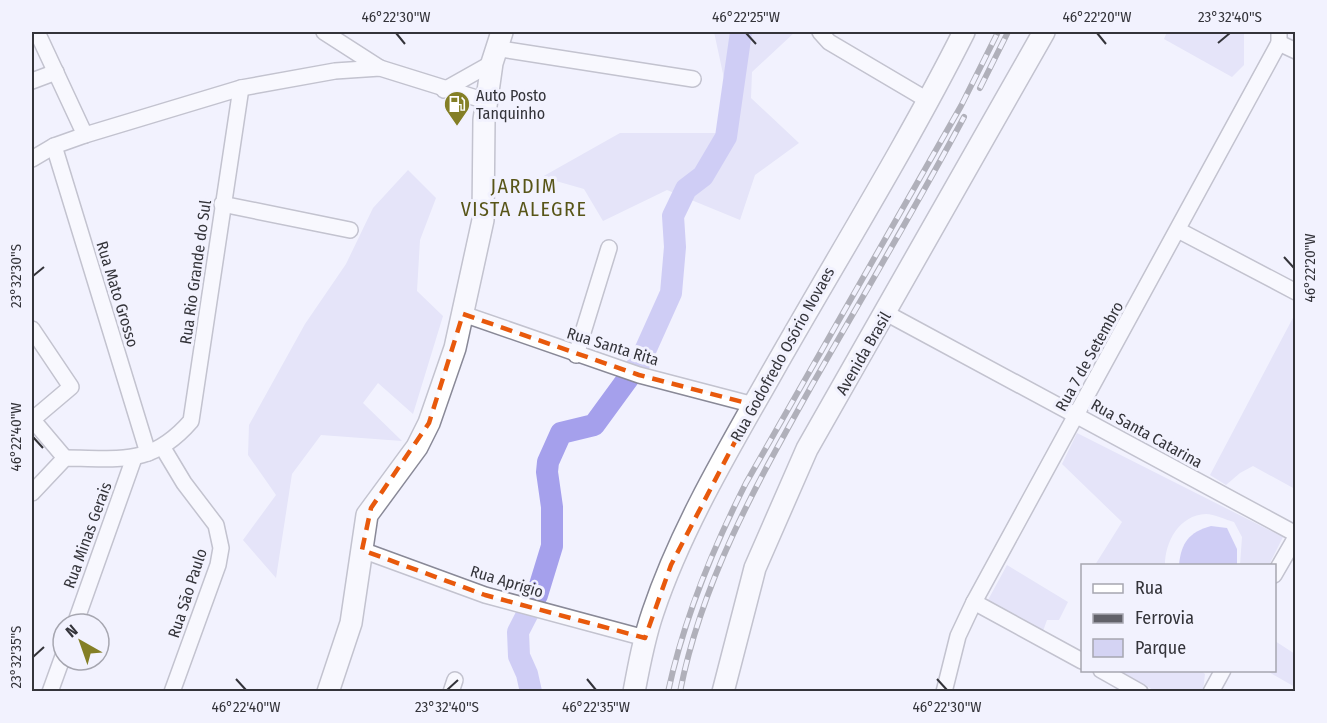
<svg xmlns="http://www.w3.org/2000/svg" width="1327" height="723" viewBox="0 0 1327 723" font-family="'Fira Sans Condensed',sans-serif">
	<rect width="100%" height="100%" fill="#f2f2fe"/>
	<g fill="#d4d3f3">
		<path d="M 714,32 L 795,32 L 752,72 L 751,98 L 799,143 L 755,175 L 740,220 L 667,190 L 603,221 L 584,189 L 542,177 L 620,133 L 718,133 L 725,83 Z"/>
		<path d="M 1167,32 L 1244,32 L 1244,65 L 1232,77 L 1164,39 Z"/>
		<path d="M 408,170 L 436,198 L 420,240 L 417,291 L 443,316 L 413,414 L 378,383 L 363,403 L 402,441 L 321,435 L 292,474 L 276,578 L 243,540 L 276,495 L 248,455 L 249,425 L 305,324 L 346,264 L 373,208 Z"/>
		<path d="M 1295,314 L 1295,489 L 1253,466 L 1240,473 L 1226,485 L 1210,475 Z"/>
		<path d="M 1077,433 L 1283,537 L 1269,565 L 1240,565 L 1242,537 L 1234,522 C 1226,520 1214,514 1206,514 C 1179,515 1165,542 1165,565 L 1095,565 L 1122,522 L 1062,464 Z"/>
		<path d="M 1007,565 L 1068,602 L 1059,620 L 1047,620 L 1043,631 L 988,600 Z"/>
		<path d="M 1275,641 L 1295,654 L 1295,687 L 1267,671 L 1274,670 Z"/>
		<path d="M 1120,671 L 1201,671 L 1205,674 L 1203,691 L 1155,691 Z"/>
	</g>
	<path fill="#a5a0ec" d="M 1211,526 L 1227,528 L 1237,549 L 1237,565 L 1179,565 C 1181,543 1189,532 1211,526 Z"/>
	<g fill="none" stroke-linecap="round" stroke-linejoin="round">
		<path stroke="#a5a0ec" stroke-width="22" d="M 531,692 L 527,674 L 519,656 L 518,632 L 537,595 L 552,546 L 552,507 L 547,472 L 548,462 L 561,433 L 594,425 L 640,362 L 671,293 L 675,247 L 673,216 L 686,189 L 703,176 L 726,137 L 741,32"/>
		<g stroke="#898997" stroke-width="18">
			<g id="street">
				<path d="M 37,32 L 85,135"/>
				<path d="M 324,32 L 380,68"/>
				<path d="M 820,32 L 829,42 L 929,101"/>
				<path d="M 1279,43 L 1296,51"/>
				<path d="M 495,48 L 693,79"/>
				<path d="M 32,81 L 56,72"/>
				<path d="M 444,90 L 492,63"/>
				<path d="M 54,146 L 148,453"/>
				<path d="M 32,159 L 54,146 L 85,135 L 241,88 L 335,71 L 380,68 L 486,101"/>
				<path d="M 222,204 L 350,230"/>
				<path d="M 1178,230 L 1296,292"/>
				<path d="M 886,313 L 1296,534"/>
				<path d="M 463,314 L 639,375 L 754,405"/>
				<path d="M 32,329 L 71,387 L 32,420"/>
				<path d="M 576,355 L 609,248"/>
				<path d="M 32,419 L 65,458"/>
				<path d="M 163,448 L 184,483 L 216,525 L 221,548 L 218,565 L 172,692"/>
				<path d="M 32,493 L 65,458 C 120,458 151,467 191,421 L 241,88"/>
				<path d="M 362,550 L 485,595 L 645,638"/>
				<path d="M 1274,575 L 1296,537"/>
				<path d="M 974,602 L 1082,661"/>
				<path d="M 75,624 L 134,458"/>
				<path d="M 1101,670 L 1140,692"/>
				<path d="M 50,692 L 63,656"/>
				<path d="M 451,692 L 455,680"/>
				<path d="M 944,692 L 958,636 L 974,602 L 1279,43 L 1279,32"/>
				<path d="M 1211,692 L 1223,670"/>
			</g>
		</g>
		<g stroke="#898997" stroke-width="24">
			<g id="secondary">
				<path d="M 328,692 L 351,623 L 367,515 L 417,447 L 429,423 L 455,348 L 483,220 L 484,120 L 492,63 L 502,32"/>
				<path d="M 634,692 C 639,665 644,638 653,612 C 681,529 727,452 770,376 C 835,261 905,149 964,32"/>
				<path d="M 723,692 L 755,568 L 807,449 L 1044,32"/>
			</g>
		</g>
		<use href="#street" stroke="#fff" stroke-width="15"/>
		<use href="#secondary" stroke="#fff" stroke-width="21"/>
		<g stroke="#616169" stroke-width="6">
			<g id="rail">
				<path d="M 980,88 L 1008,32"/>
				<path d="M 668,692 C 684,618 712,550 746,483 L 961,106 L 998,32"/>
				<path d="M 680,692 C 702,580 757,483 812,385 C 863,296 916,207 964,117"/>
			</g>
		</g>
		<use href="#rail" stroke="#f2f2fe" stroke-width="4" stroke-dasharray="11" stroke-linecap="butt"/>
	</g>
	<path d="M0 0H1327V723H0ZM 463,314 L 639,375 L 754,405 L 671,565 L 645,638 L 485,595 L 362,550 L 371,508 L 429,423 Z" fill="#f2f2fe" fill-opacity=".55" fill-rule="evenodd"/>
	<path fill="none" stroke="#e8590c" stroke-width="4.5" stroke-dasharray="12 8" stroke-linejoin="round" d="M 463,314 L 639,375 L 754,405 L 671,565 L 645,638 L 485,595 L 362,550 L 371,508 L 429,423 Z"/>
	<path fill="none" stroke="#34343a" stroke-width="2" d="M 396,33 L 405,44M 746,33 L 756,44M 1097,33 L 1106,44M 1218,43 L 1230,33M 1284,257 L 1294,268M 33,276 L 44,267M 33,437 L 43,448M 33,657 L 44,647M 236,679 L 246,690M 587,679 L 596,690M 937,679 L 947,690M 447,690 L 458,680"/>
	<defs>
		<g id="fuel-pin" transform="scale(1.35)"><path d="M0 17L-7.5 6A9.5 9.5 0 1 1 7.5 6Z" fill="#847f26" stroke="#f2f2fe"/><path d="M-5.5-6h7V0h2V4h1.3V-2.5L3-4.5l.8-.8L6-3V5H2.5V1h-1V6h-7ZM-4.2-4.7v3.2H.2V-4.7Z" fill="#fff"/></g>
	</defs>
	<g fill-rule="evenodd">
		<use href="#fuel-pin" x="457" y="104"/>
	</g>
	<g text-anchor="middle" stroke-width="6" stroke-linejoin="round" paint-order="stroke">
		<g font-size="16" fill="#34343a" stroke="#f2f2fe" text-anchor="start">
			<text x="476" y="101">Auto Posto<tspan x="476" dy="18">Tanquinho</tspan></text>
		</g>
		<g font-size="16" fill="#34343a" stroke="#f2f2fe">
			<text transform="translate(195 272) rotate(-82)" y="6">Rua Rio Grande do Sul</text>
			<text transform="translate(118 294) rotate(73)" y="6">Rua Mato Grosso</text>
			<text transform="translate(613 346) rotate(17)" y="6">Rua Santa Rita</text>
			<text transform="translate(863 353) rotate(-60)" y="6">Avenida Brasil</text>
			<text transform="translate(782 354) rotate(-61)" y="6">Rua Godofredo Osório Novaes</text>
			<text transform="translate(1089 356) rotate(-61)" y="6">Rua 7 de Setembro</text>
			<text transform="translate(1147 433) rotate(29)" y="6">Rua Santa Catarina</text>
			<text transform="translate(87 535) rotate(-70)" y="6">Rua Minas Gerais</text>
			<text transform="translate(507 581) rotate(17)" y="6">Rua Aprigio</text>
			<text transform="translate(187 593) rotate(-72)" y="6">Rua São Paulo</text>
		</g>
		<g font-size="20" letter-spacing="1.5" fill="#585518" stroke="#f2f2fe">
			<text x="524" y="193">JARDIM<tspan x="524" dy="23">VISTA ALEGRE</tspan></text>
		</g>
	</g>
	<rect width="1327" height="723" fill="none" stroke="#f2f2fe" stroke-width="66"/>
	<rect x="1081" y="564" width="195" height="108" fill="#f2f2fe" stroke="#a6a6b0" stroke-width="1.5"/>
	<rect x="1093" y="584" width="30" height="9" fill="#ffffff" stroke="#a6a6b0" stroke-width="1.5"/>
	<text x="1135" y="594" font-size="18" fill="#34343a">Rua</text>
	<rect x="1093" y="614" width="30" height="9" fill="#616169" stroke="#a6a6b0" stroke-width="1.5"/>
	<text x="1135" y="624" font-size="18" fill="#34343a">Ferrovia</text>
	<rect x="1093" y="639" width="30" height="18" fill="#d4d3f3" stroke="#a6a6b0" stroke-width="1.5"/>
	<text x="1135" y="654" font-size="18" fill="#34343a">Parque</text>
	<g transform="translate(81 642) rotate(320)"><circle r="28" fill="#f2f2fe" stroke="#a6a6b0" stroke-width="1.5"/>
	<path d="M0-4.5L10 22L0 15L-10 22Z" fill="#847f26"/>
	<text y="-9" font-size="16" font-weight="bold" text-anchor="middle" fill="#34343a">N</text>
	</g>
	<rect x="33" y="33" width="1261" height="657" fill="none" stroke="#34343a" stroke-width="2"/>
	<g font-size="15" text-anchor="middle" fill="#34343a">
		<text x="396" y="22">46°22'30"W</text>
		<text x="746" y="22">46°22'25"W</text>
		<text x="1097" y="22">46°22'20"W</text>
		<text x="1230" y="22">23°32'40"S</text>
		<text transform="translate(1310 268) rotate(-90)" y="5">46°22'20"W</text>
		<text transform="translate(16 276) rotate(-90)" y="5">23°32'30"S</text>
		<text transform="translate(16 437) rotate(-90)" y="5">46°22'40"W</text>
		<text transform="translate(16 657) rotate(-90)" y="5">23°32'35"S</text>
		<text x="246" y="712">46°22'40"W</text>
		<text x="447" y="712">23°32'40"S</text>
		<text x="596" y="712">46°22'35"W</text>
		<text x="947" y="712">46°22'30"W</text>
	</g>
</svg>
